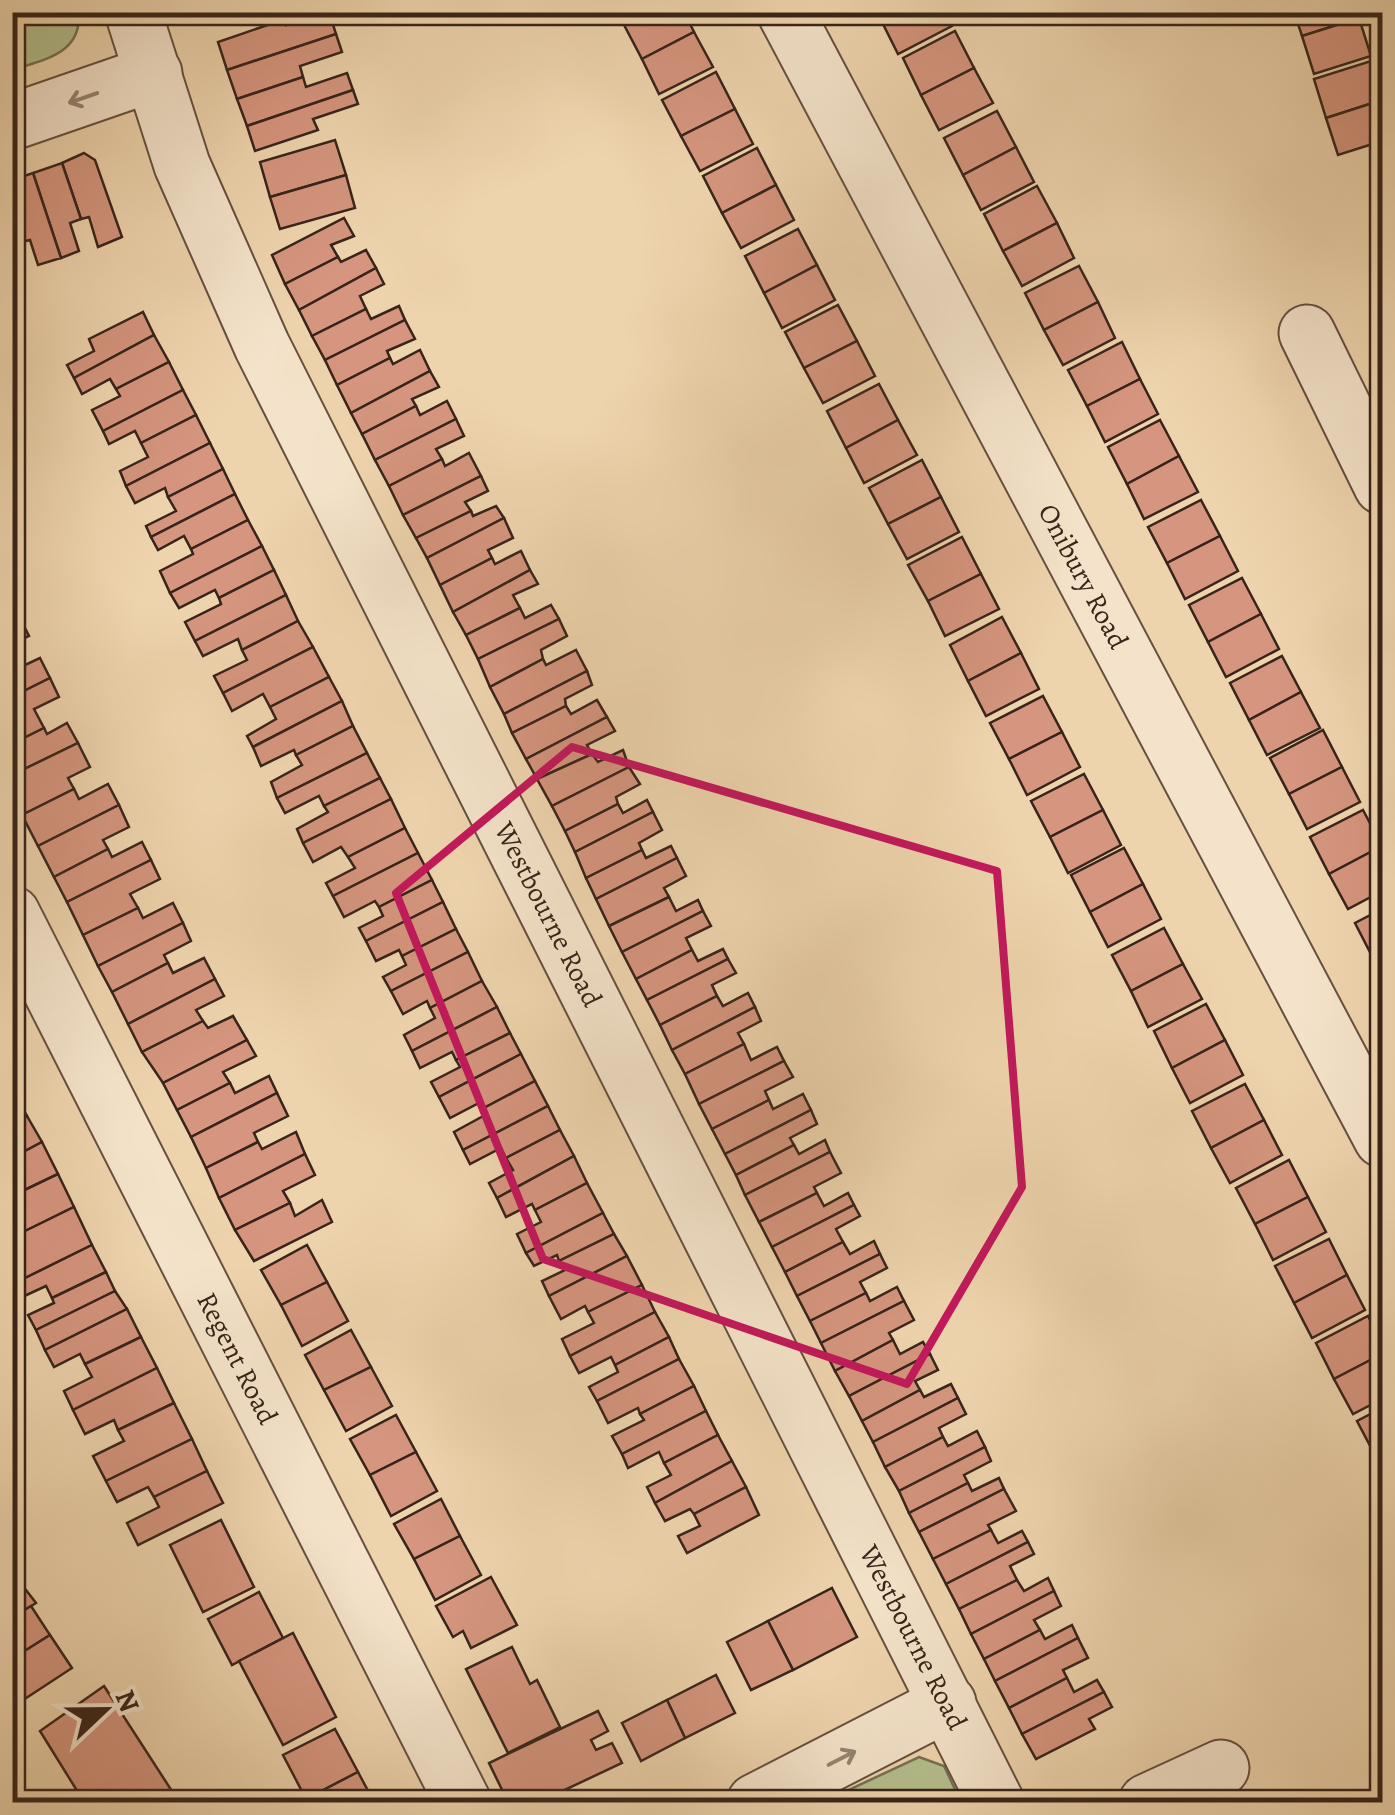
<svg xmlns="http://www.w3.org/2000/svg" width="1395" height="1815" viewBox="0 0 1395 1815" font-family="Alegreya,serif">
	<rect width="100%" height="100%" fill="#eed4ad"/>
	<filter id="stains"><feTurbulence type="fractalNoise" baseFrequency=".002" numOctaves="4"/><feColorMatrix values="0 0 0 0 .2 0 0 0 0 .09 0 0 0 0 .02 0 0 0 .5 -.17"/></filter>
	<radialGradient id="worn" r=".72"><stop offset=".6" stop-color="#630" stop-opacity="0"/><stop offset="1" stop-color="#630" stop-opacity=".3"/></radialGradient>
	<g fill="#b4be8d" stroke="#767154" stroke-width="2.5">
		<path d="M 12,13 L 79,13 C 81,54 45,59 13,70 Z"/>
		<path d="M 919,1757 L 944,1766 L 961,1802 L 823,1802 Z"/>
	</g>
	<g fill="#d5957e" stroke="#38241a" stroke-width="2.5">
		<path d="M 323,12 L 329,12 L 336,34 L 227,70 L 218,42 L 285,19 L 286,25 Z"/>
		<path d="M 642,12 L 684,12 L 694,32 L 642,59 L 623,23 Z"/>
		<path d="M 892,12 L 945,12 L 952,26 L 898,54 L 880,18 Z"/>
		<path d="M 1294,12 L 1357,12 L 1359,18 L 1302,36 Z"/>
		<path d="M 1359,18 L 1371,56 L 1314,74 L 1302,36 Z"/>
		<path d="M 955,31 L 974,68 L 921,95 L 903,58 Z"/>
		<path d="M 694,32 L 713,67 L 659,94 L 642,59 Z"/>
		<path d="M 336,34 L 342,52 L 300,66 L 303,77 L 237,99 L 227,70 Z"/>
		<path d="M 1371,61 L 1382,100 L 1326,118 L 1314,79 Z"/>
		<path d="M 974,68 L 993,103 L 939,130 L 921,95 Z"/>
		<path d="M 716,72 L 735,109 L 681,136 L 662,100 Z"/>
		<path d="M 347,73 L 353,90 L 247,126 L 237,99 L 303,77 L 306,87 Z"/>
		<path d="M 353,90 L 358,104 L 313,119 L 318,130 L 255,151 L 247,126 Z"/>
		<path d="M 1382,100 L 1382,141 L 1338,155 L 1326,118 Z"/>
		<path d="M 735,109 L 753,144 L 700,171 L 681,136 Z"/>
		<path d="M 997,111 L 1016,147 L 963,175 L 944,138 Z"/>
		<path d="M 335,140 L 346,175 L 270,197 L 260,162 Z"/>
		<path d="M 1016,147 L 1034,182 L 981,210 L 963,175 Z"/>
		<path d="M 757,148 L 776,185 L 722,213 L 703,176 Z"/>
		<path d="M 84,153 L 95,160 L 122,237 L 98,247 L 89,217 L 81,219 L 62,163 Z"/>
		<path d="M 62,163 L 81,219 L 70,223 L 79,251 L 61,258 L 33,173 Z"/>
		<path d="M 33,173 L 61,258 L 38,265 L 30,240 L 21,242 L 12,219 L 12,180 Z"/>
		<path d="M 346,175 L 355,208 L 280,229 L 270,197 Z"/>
		<path d="M 776,185 L 794,220 L 741,248 L 722,213 Z"/>
		<path d="M 1037,186 L 1057,223 L 1003,251 L 984,214 Z"/>
		<path d="M 344,218 L 354,236 L 331,245 L 338,257 L 285,284 L 272,255 Z"/>
		<path d="M 12,219 L 21,242 L 12,245 Z"/>
		<path d="M 1057,223 L 1074,258 L 1022,286 L 1003,251 Z"/>
		<path d="M 798,229 L 817,265 L 764,293 L 745,256 Z"/>
		<path d="M 366,250 L 376,268 L 299,310 L 285,284 L 338,257 L 341,262 Z"/>
		<path d="M 817,265 L 835,300 L 782,328 L 764,293 Z"/>
		<path d="M 1079,266 L 1098,302 L 1044,330 L 1025,293 Z"/>
		<path d="M 376,268 L 384,284 L 360,296 L 366,309 L 312,336 L 299,310 Z"/>
		<path d="M 1098,302 L 1115,338 L 1063,365 L 1044,330 Z"/>
		<path d="M 838,305 L 857,341 L 804,368 L 785,332 Z"/>
		<path d="M 399,306 L 405,320 L 325,360 L 312,336 L 366,309 L 371,319 Z"/>
		<path d="M 143,312 L 154,335 L 74,378 L 67,365 L 94,351 L 89,339 Z"/>
		<path d="M 405,320 L 415,339 L 387,351 L 390,358 L 337,385 L 325,360 Z"/>
		<path d="M 154,335 L 169,362 L 116,389 L 110,379 L 82,394 L 74,378 Z"/>
		<path d="M 857,341 L 875,376 L 823,403 L 804,368 Z"/>
		<path d="M 1122,342 L 1140,379 L 1087,406 L 1068,370 Z"/>
		<path d="M 420,350 L 430,371 L 351,413 L 337,385 L 390,358 L 393,364 Z"/>
		<path d="M 169,362 L 183,390 L 103,431 L 92,410 L 120,396 L 116,389 Z"/>
		<path d="M 430,371 L 439,387 L 412,399 L 416,406 L 362,434 L 351,413 Z"/>
		<path d="M 1140,379 L 1158,414 L 1105,442 L 1087,406 Z"/>
		<path d="M 879,384 L 898,420 L 846,448 L 827,411 Z"/>
		<path d="M 183,390 L 196,415 L 141,443 L 135,431 L 109,444 L 103,431 Z"/>
		<path d="M 447,401 L 456,419 L 375,460 L 362,434 L 416,406 L 420,415 Z"/>
		<path d="M 196,415 L 210,443 L 126,486 L 120,471 L 148,457 L 141,443 Z"/>
		<path d="M 456,419 L 464,436 L 436,449 L 442,459 L 389,486 L 375,460 Z"/>
		<path d="M 898,420 L 917,455 L 864,483 L 846,448 Z"/>
		<path d="M 1160,420 L 1179,456 L 1127,484 L 1108,447 Z"/>
		<path d="M 210,443 L 223,469 L 168,497 L 165,488 L 135,503 L 126,486 Z"/>
		<path d="M 469,453 L 481,476 L 403,515 L 389,486 L 442,459 L 445,466 Z"/>
		<path d="M 1179,456 L 1198,492 L 1144,519 L 1127,484 Z"/>
		<path d="M 922,460 L 941,497 L 888,524 L 869,488 Z"/>
		<path d="M 223,469 L 235,494 L 151,537 L 146,526 L 176,511 L 168,497 Z"/>
		<path d="M 481,476 L 488,491 L 465,502 L 471,511 L 416,538 L 403,515 Z"/>
		<path d="M 235,494 L 248,520 L 191,549 L 184,536 L 158,550 L 151,537 Z"/>
		<path d="M 941,497 L 959,532 L 907,559 L 888,524 Z"/>
		<path d="M 1201,500 L 1220,536 L 1167,563 L 1148,527 Z"/>
		<path d="M 496,506 L 504,518 L 427,558 L 416,538 L 471,511 L 473,516 Z"/>
		<path d="M 504,518 L 513,538 L 488,550 L 492,558 L 440,585 L 427,558 Z"/>
		<path d="M 248,520 L 262,546 L 170,593 L 160,571 L 193,554 L 191,549 Z"/>
		<path d="M 1220,536 L 1238,571 L 1185,599 L 1167,563 Z"/>
		<path d="M 962,537 L 981,574 L 928,601 L 908,565 Z"/>
		<path d="M 262,546 L 274,570 L 219,598 L 215,590 L 179,608 L 170,593 Z"/>
		<path d="M 521,551 L 530,570 L 453,612 L 440,585 L 492,558 L 495,564 Z"/>
		<path d="M 274,570 L 286,595 L 195,641 L 185,622 L 221,604 L 219,598 Z"/>
		<path d="M 530,570 L 538,584 L 513,595 L 520,608 L 466,635 L 453,612 Z"/>
		<path d="M 981,574 L 999,609 L 945,636 L 928,601 Z"/>
		<path d="M 1242,578 L 1261,614 L 1208,642 L 1189,605 Z"/>
		<path d="M 286,595 L 298,621 L 242,650 L 238,639 L 203,656 L 195,641 Z"/>
		<path d="M 12,605 L 22,622 L 12,627 Z"/>
		<path d="M 551,605 L 559,619 L 478,659 L 466,635 L 520,608 L 525,618 Z"/>
		<path d="M 1261,614 L 1279,649 L 1226,677 L 1208,642 Z"/>
		<path d="M 1002,617 L 1021,653 L 968,681 L 950,645 Z"/>
		<path d="M 559,619 L 567,636 L 541,650 L 543,659 L 490,687 L 478,659 Z"/>
		<path d="M 298,621 L 313,647 L 223,693 L 214,676 L 247,660 L 242,650 Z"/>
		<path d="M 22,622 L 29,636 L 12,644 L 12,627 Z"/>
		<path d="M 313,647 L 329,677 L 270,707 L 263,694 L 232,711 L 223,693 Z"/>
		<path d="M 576,650 L 587,671 L 504,714 L 490,687 L 543,659 L 546,665 Z"/>
		<path d="M 1021,653 L 1039,689 L 986,716 L 968,681 Z"/>
		<path d="M 1282,656 L 1301,692 L 1249,720 L 1230,683 Z"/>
		<path d="M 40,658 L 50,678 L 12,697 L 12,671 Z"/>
		<path d="M 587,671 L 592,685 L 565,699 L 566,706 L 512,733 L 504,714 Z"/>
		<path d="M 329,677 L 342,701 L 253,747 L 247,736 L 276,719 L 270,707 Z"/>
		<path d="M 50,678 L 59,697 L 34,709 L 44,728 L 12,744 L 12,697 Z"/>
		<path d="M 1301,692 L 1320,728 L 1267,755 L 1249,720 Z"/>
		<path d="M 1043,696 L 1062,732 L 1009,759 L 990,723 Z"/>
		<path d="M 597,700 L 607,717 L 526,759 L 512,733 L 566,706 L 571,714 Z"/>
		<path d="M 342,701 L 353,726 L 296,755 L 294,750 L 261,766 L 253,747 Z"/>
		<path d="M 607,717 L 615,731 L 587,745 L 592,754 L 537,779 L 526,759 Z"/>
		<path d="M 67,723 L 78,743 L 12,775 L 12,744 L 44,728 L 47,734 Z"/>
		<path d="M 353,726 L 367,753 L 277,798 L 271,782 L 302,765 L 296,755 Z"/>
		<path d="M 1323,730 L 1342,767 L 1289,794 L 1270,758 Z"/>
		<path d="M 1062,732 L 1080,767 L 1027,795 L 1009,759 Z"/>
		<path d="M 78,743 L 90,767 L 68,778 L 74,789 L 22,815 L 12,795 L 12,775 Z"/>
		<path d="M 623,750 L 629,767 L 552,806 L 537,779 L 592,754 L 598,762 Z"/>
		<path d="M 367,753 L 380,778 L 324,806 L 319,796 L 285,813 L 277,798 Z"/>
		<path d="M 629,767 L 640,784 L 616,797 L 618,804 L 565,831 L 552,806 Z"/>
		<path d="M 1342,767 L 1360,802 L 1307,829 L 1289,794 Z"/>
		<path d="M 1084,774 L 1103,810 L 1050,837 L 1031,801 Z"/>
		<path d="M 380,778 L 391,799 L 303,843 L 297,829 L 328,812 L 324,806 Z"/>
		<path d="M 108,784 L 119,805 L 38,846 L 22,815 L 74,789 L 79,799 Z"/>
		<path d="M 391,799 L 405,828 L 348,857 L 341,847 L 313,862 L 303,843 Z"/>
		<path d="M 647,800 L 653,812 L 575,852 L 565,831 L 618,804 L 623,813 Z"/>
		<path d="M 119,805 L 129,827 L 103,840 L 108,849 L 54,877 L 38,846 Z"/>
		<path d="M 1103,810 L 1121,845 L 1068,873 L 1050,837 Z"/>
		<path d="M 1363,810 L 1382,846 L 1329,874 L 1310,837 Z"/>
		<path d="M 653,812 L 662,830 L 639,843 L 642,850 L 586,878 L 575,852 Z"/>
		<path d="M 405,828 L 418,853 L 333,896 L 326,883 L 355,868 L 348,857 Z"/>
		<path d="M 142,842 L 151,860 L 67,902 L 54,877 L 108,849 L 112,857 Z"/>
		<path d="M 671,846 L 677,858 L 596,899 L 586,878 L 642,850 L 646,858 Z"/>
		<path d="M 1382,846 L 1382,891 L 1348,909 L 1329,874 Z"/>
		<path d="M 1124,848 L 1143,884 L 1090,912 L 1071,875 Z"/>
		<path d="M 418,853 L 432,880 L 379,907 L 375,901 L 344,917 L 333,896 Z"/>
		<path d="M 677,858 L 686,876 L 664,888 L 669,897 L 609,926 L 596,899 Z"/>
		<path d="M 151,860 L 160,879 L 130,894 L 138,908 L 83,935 L 67,902 Z"/>
		<path d="M 432,880 L 443,902 L 366,941 L 359,928 L 383,916 L 379,907 Z"/>
		<path d="M 1143,884 L 1161,919 L 1108,947 L 1090,912 Z"/>
		<path d="M 669,897 L 676,911 L 698,900 L 703,911 L 622,952 L 609,926 Z"/>
		<path d="M 443,902 L 456,929 L 402,956 L 399,950 L 376,961 L 366,941 Z"/>
		<path d="M 173,903 L 183,923 L 98,966 L 83,935 L 138,908 L 143,918 Z"/>
		<path d="M 1382,909 L 1382,955 L 1374,960 L 1355,923 Z"/>
		<path d="M 703,911 L 711,926 L 686,938 L 692,950 L 636,979 L 622,952 Z"/>
		<path d="M 183,923 L 191,941 L 164,955 L 168,963 L 112,992 L 98,966 Z"/>
		<path d="M 1164,928 L 1183,964 L 1131,991 L 1112,955 Z"/>
		<path d="M 456,929 L 468,952 L 391,991 L 383,977 L 406,965 L 402,956 Z"/>
		<path d="M 723,949 L 728,959 L 647,1000 L 636,979 L 692,950 L 698,961 Z"/>
		<path d="M 468,952 L 482,981 L 430,1008 L 427,1001 L 403,1014 L 391,991 Z"/>
		<path d="M 204,958 L 215,979 L 128,1024 L 112,992 L 168,963 L 173,973 Z"/>
		<path d="M 728,959 L 736,973 L 712,985 L 717,996 L 660,1025 L 647,1000 Z"/>
		<path d="M 1183,964 L 1202,999 L 1148,1027 L 1131,991 Z"/>
		<path d="M 215,979 L 224,996 L 196,1010 L 203,1021 L 142,1052 L 128,1024 Z"/>
		<path d="M 482,981 L 497,1007 L 412,1051 L 404,1035 L 435,1018 L 430,1008 Z"/>
		<path d="M 748,993 L 755,1007 L 672,1050 L 660,1025 L 717,996 L 723,1006 Z"/>
		<path d="M 1206,1004 L 1225,1040 L 1172,1068 L 1154,1031 Z"/>
		<path d="M 497,1007 L 510,1033 L 456,1060 L 452,1052 L 420,1068 L 412,1051 Z"/>
		<path d="M 755,1007 L 761,1021 L 738,1033 L 744,1044 L 685,1074 L 672,1050 Z"/>
		<path d="M 233,1016 L 247,1040 L 163,1083 L 142,1052 L 203,1021 L 208,1028 Z"/>
		<path d="M 510,1033 L 521,1054 L 439,1097 L 431,1082 L 460,1067 L 456,1060 Z"/>
		<path d="M 247,1040 L 256,1056 L 223,1072 L 230,1083 L 177,1110 L 163,1083 Z"/>
		<path d="M 1225,1040 L 1243,1075 L 1190,1103 L 1172,1068 Z"/>
		<path d="M 744,1044 L 751,1060 L 777,1047 L 784,1061 L 699,1104 L 685,1074 Z"/>
		<path d="M 521,1054 L 535,1081 L 482,1109 L 479,1103 L 450,1118 L 439,1097 Z"/>
		<path d="M 784,1061 L 793,1077 L 765,1091 L 769,1100 L 712,1129 L 699,1104 Z"/>
		<path d="M 269,1076 L 277,1093 L 191,1137 L 177,1110 L 230,1083 L 235,1093 Z"/>
		<path d="M 535,1081 L 548,1106 L 463,1150 L 454,1132 L 485,1115 L 482,1109 Z"/>
		<path d="M 1245,1084 L 1264,1120 L 1211,1148 L 1192,1111 Z"/>
		<path d="M 12,1089 L 27,1116 L 12,1123 Z"/>
		<path d="M 277,1093 L 288,1116 L 254,1133 L 258,1142 L 206,1168 L 191,1137 Z"/>
		<path d="M 803,1094 L 811,1110 L 725,1154 L 712,1129 L 769,1100 L 773,1109 Z"/>
		<path d="M 548,1106 L 560,1130 L 506,1158 L 501,1148 L 470,1164 L 463,1150 Z"/>
		<path d="M 811,1110 L 817,1124 L 790,1138 L 794,1145 L 736,1175 L 725,1154 Z"/>
		<path d="M 27,1116 L 42,1142 L 12,1158 L 12,1123 Z"/>
		<path d="M 1264,1120 L 1282,1155 L 1230,1183 L 1211,1148 Z"/>
		<path d="M 560,1130 L 574,1156 L 497,1198 L 489,1183 L 513,1170 L 506,1158 Z"/>
		<path d="M 296,1132 L 305,1154 L 219,1198 L 206,1168 L 258,1142 L 262,1149 Z"/>
		<path d="M 825,1140 L 830,1152 L 745,1195 L 736,1175 L 794,1145 L 799,1154 Z"/>
		<path d="M 42,1142 L 58,1174 L 12,1196 L 12,1158 Z"/>
		<path d="M 830,1152 L 841,1173 L 814,1187 L 817,1193 L 759,1222 L 745,1195 Z"/>
		<path d="M 305,1154 L 315,1175 L 283,1191 L 290,1203 L 235,1230 L 219,1198 Z"/>
		<path d="M 574,1156 L 587,1183 L 535,1210 L 532,1204 L 506,1217 L 497,1198 Z"/>
		<path d="M 1289,1160 L 1308,1197 L 1255,1224 L 1236,1188 Z"/>
		<path d="M 58,1174 L 74,1207 L 17,1235 L 12,1226 L 12,1196 Z"/>
		<path d="M 587,1183 L 603,1213 L 526,1253 L 517,1234 L 541,1222 L 535,1210 Z"/>
		<path d="M 817,1193 L 824,1206 L 848,1193 L 854,1205 L 772,1247 L 759,1222 Z"/>
		<path d="M 1308,1197 L 1326,1232 L 1273,1260 L 1255,1224 Z"/>
		<path d="M 322,1200 L 332,1222 L 254,1261 L 235,1230 L 290,1203 L 295,1216 Z"/>
		<path d="M 854,1205 L 860,1216 L 836,1229 L 843,1242 L 785,1272 L 772,1247 Z"/>
		<path d="M 74,1207 L 92,1245 L 13,1284 L 12,1250 L 22,1246 L 17,1235 Z"/>
		<path d="M 603,1213 L 614,1234 L 559,1261 L 557,1255 L 534,1266 L 526,1253 Z"/>
		<path d="M 614,1234 L 627,1256 L 549,1296 L 542,1281 L 565,1270 L 559,1261 Z"/>
		<path d="M 1329,1239 L 1347,1275 L 1294,1303 L 1275,1266 Z"/>
		<path d="M 874,1241 L 880,1254 L 797,1296 L 785,1272 L 843,1242 L 850,1254 Z"/>
		<path d="M 92,1245 L 106,1272 L 52,1298 L 46,1286 L 20,1298 L 13,1284 Z"/>
		<path d="M 307,1245 L 327,1282 L 281,1305 L 261,1270 Z"/>
		<path d="M 880,1254 L 887,1268 L 860,1282 L 866,1293 L 810,1321 L 797,1296 Z"/>
		<path d="M 627,1256 L 642,1285 L 588,1312 L 585,1306 L 561,1319 L 549,1296 Z"/>
		<path d="M 106,1272 L 115,1291 L 36,1330 L 28,1315 L 54,1303 L 52,1298 Z"/>
		<path d="M 1347,1275 L 1365,1310 L 1312,1338 L 1294,1303 Z"/>
		<path d="M 327,1282 L 348,1321 L 302,1346 L 281,1305 Z"/>
		<path d="M 642,1285 L 655,1312 L 570,1356 L 562,1339 L 594,1323 L 588,1312 Z"/>
		<path d="M 897,1287 L 904,1301 L 821,1343 L 810,1321 L 866,1293 L 870,1301 Z"/>
		<path d="M 115,1291 L 127,1309 L 45,1350 L 36,1330 Z"/>
		<path d="M 904,1301 L 914,1320 L 889,1333 L 893,1340 L 835,1371 L 821,1343 Z"/>
		<path d="M 127,1309 L 141,1337 L 85,1364 L 80,1354 L 54,1367 L 45,1350 Z"/>
		<path d="M 655,1312 L 669,1337 L 615,1365 L 611,1357 L 579,1373 L 570,1356 Z"/>
		<path d="M 1368,1316 L 1382,1343 L 1382,1354 L 1334,1379 L 1316,1343 Z"/>
		<path d="M 351,1330 L 371,1367 L 324,1390 L 305,1355 Z"/>
		<path d="M 141,1337 L 157,1368 L 73,1410 L 64,1391 L 92,1377 L 85,1364 Z"/>
		<path d="M 669,1337 L 679,1359 L 597,1401 L 589,1387 L 618,1372 L 615,1365 Z"/>
		<path d="M 893,1340 L 900,1354 L 923,1342 L 930,1354 L 849,1396 L 835,1371 Z"/>
		<path d="M 930,1354 L 938,1370 L 915,1381 L 920,1390 L 862,1421 L 849,1396 Z"/>
		<path d="M 1382,1354 L 1382,1399 L 1353,1414 L 1334,1379 Z"/>
		<path d="M 679,1359 L 694,1386 L 640,1414 L 638,1408 L 608,1423 L 597,1401 Z"/>
		<path d="M 371,1367 L 392,1406 L 346,1431 L 324,1390 Z"/>
		<path d="M 157,1368 L 174,1403 L 118,1430 L 114,1420 L 85,1434 L 73,1410 Z"/>
		<path d="M 951,1384 L 958,1398 L 873,1442 L 862,1421 L 920,1390 L 924,1397 Z"/>
		<path d="M 694,1386 L 706,1411 L 622,1454 L 612,1436 L 644,1420 L 640,1414 Z"/>
		<path d="M 958,1398 L 966,1414 L 939,1428 L 943,1437 L 885,1467 L 873,1442 Z"/>
		<path d="M 174,1403 L 192,1439 L 106,1481 L 93,1456 L 124,1441 L 118,1430 Z"/>
		<path d="M 1382,1408 L 1382,1454 L 1376,1457 L 1357,1421 Z"/>
		<path d="M 706,1411 L 718,1435 L 664,1463 L 659,1452 L 628,1468 L 622,1454 Z"/>
		<path d="M 396,1415 L 416,1452 L 370,1475 L 350,1439 Z"/>
		<path d="M 977,1431 L 985,1447 L 899,1491 L 885,1467 L 943,1437 L 948,1446 Z"/>
		<path d="M 718,1435 L 732,1461 L 655,1503 L 647,1487 L 671,1475 L 664,1463 Z"/>
		<path d="M 192,1439 L 207,1471 L 154,1497 L 148,1487 L 117,1502 L 106,1481 Z"/>
		<path d="M 985,1447 L 991,1461 L 964,1475 L 968,1483 L 909,1513 L 899,1491 Z"/>
		<path d="M 416,1452 L 437,1491 L 391,1516 L 370,1475 Z"/>
		<path d="M 732,1461 L 746,1487 L 694,1514 L 690,1509 L 665,1521 L 655,1503 Z"/>
		<path d="M 207,1471 L 223,1503 L 138,1545 L 127,1523 L 159,1507 L 154,1497 Z"/>
		<path d="M 999,1478 L 1004,1489 L 919,1532 L 909,1513 L 968,1483 L 972,1491 Z"/>
		<path d="M 746,1487 L 759,1515 L 687,1553 L 678,1536 L 700,1526 L 694,1514 Z"/>
		<path d="M 1004,1489 L 1016,1511 L 988,1525 L 991,1530 L 933,1559 L 919,1532 Z"/>
		<path d="M 441,1499 L 460,1536 L 414,1559 L 394,1524 Z"/>
		<path d="M 221,1520 L 254,1587 L 203,1612 L 170,1545 Z"/>
		<path d="M 991,1530 L 998,1543 L 1022,1531 L 1028,1542 L 946,1584 L 933,1559 Z"/>
		<path d="M 460,1536 L 481,1575 L 435,1600 L 414,1559 Z"/>
		<path d="M 1028,1542 L 1034,1554 L 1010,1566 L 1017,1580 L 959,1609 L 946,1584 Z"/>
		<path d="M 12,1572 L 36,1603 L 12,1618 Z"/>
		<path d="M 491,1577 L 517,1625 L 471,1648 L 463,1631 L 453,1637 L 436,1606 Z"/>
		<path d="M 1048,1578 L 1054,1591 L 971,1634 L 959,1609 L 1017,1580 L 1024,1591 Z"/>
		<path d="M 832,1588 L 857,1637 L 793,1670 L 768,1621 Z"/>
		<path d="M 1054,1591 L 1061,1606 L 1034,1620 L 1040,1630 L 984,1659 L 971,1634 Z"/>
		<path d="M 259,1592 L 283,1638 L 232,1665 L 208,1619 Z"/>
		<path d="M 31,1606 L 50,1635 L 12,1659 L 12,1618 Z"/>
		<path d="M 768,1621 L 793,1670 L 751,1690 L 727,1642 Z"/>
		<path d="M 1072,1625 L 1078,1638 L 995,1681 L 984,1659 L 1040,1630 L 1045,1639 Z"/>
		<path d="M 293,1633 L 336,1717 L 283,1745 L 239,1661 Z"/>
		<path d="M 50,1635 L 72,1668 L 14,1706 L 12,1659 Z"/>
		<path d="M 1078,1638 L 1088,1658 L 1063,1670 L 1067,1678 L 1009,1708 L 995,1681 Z"/>
		<path d="M 512,1647 L 530,1684 L 537,1680 L 560,1727 L 508,1753 L 466,1669 Z"/>
		<path d="M 716,1675 L 735,1713 L 685,1738 L 667,1700 Z"/>
		<path d="M 1067,1678 L 1074,1692 L 1097,1680 L 1104,1692 L 1022,1734 L 1009,1708 Z"/>
		<path d="M 104,1686 L 179,1802 L 84,1802 L 40,1731 Z"/>
		<path d="M 1104,1692 L 1112,1707 L 1089,1719 L 1095,1729 L 1036,1759 L 1022,1734 Z"/>
		<path d="M 667,1700 L 685,1738 L 641,1761 L 622,1723 Z"/>
		<path d="M 598,1711 L 608,1731 L 591,1740 L 596,1750 L 612,1743 L 622,1763 L 539,1802 L 508,1802 L 489,1763 Z"/>
		<path d="M 335,1729 L 358,1772 L 306,1799 L 283,1755 Z"/>
		<path d="M 358,1772 L 374,1802 L 308,1802 L 306,1799 Z"/>
	</g>
	<g fill="none" stroke-linecap="round" stroke-linejoin="round">
		<g stroke="#66503f" stroke-width="59">
			<g id="minor">
				<path d="M 133,12 L 182,165 L 262,346 L 996,1802"/>
				<path d="M 785,12 L 1382,1139"/>
				<path d="M 12,122 L 154,73"/>
				<path d="M 1307,333 L 1382,486"/>
				<path d="M 12,914 L 463,1802"/>
				<path d="M 755,1802 L 948,1703"/>
				<path d="M 1147,1802 L 1221,1768"/>
			</g>
		</g>
		<use href="#minor" stroke="#f4e3ca" stroke-width="55"/>
	</g>
	<defs><path id="oneway-shaft" d="M-6 0H5M1.5-3L5.5 0L1.5 3" fill="none" stroke-width="1.6" stroke-linecap="round" stroke-linejoin="round" transform="scale(2.5)"/></defs>
	<g stroke="#968472">
		<use href="#oneway-shaft" transform="translate(83 98) rotate(161)"/>
		<use href="#oneway-shaft" transform="translate(842 1758) rotate(-27)"/>
	</g>
	<path fill="none" stroke="#c2185b" stroke-width="8" stroke-linejoin="round" d="M 572,747 L 997,871 L 1022,1187 L 907,1384 L 543,1259 L 396,893 Z"/>
	<g text-anchor="middle" stroke-width="10" stroke-linejoin="round" paint-order="stroke">
		<g font-size="28" fill="#38241a" stroke="#f4e3ca">
			<text transform="translate(1084 576) rotate(62)" y="10">Onibury Road</text>
			<text transform="translate(549 914) rotate(63)" y="10">Westbourne Road</text>
			<text transform="translate(238 1358) rotate(63)" y="10">Regent Road</text>
			<text transform="translate(914 1637) rotate(63)" y="10">Westbourne Road</text>
		</g>
	</g>
	<rect width="1395" height="1815" fill="none" stroke="#eed4ad" stroke-width="50"/>
	<rect x="15" y="15" width="1365" height="1785" fill="none" stroke="#38241a" stroke-width="5"/>
	<rect x="25" y="25" width="1345" height="1765" fill="none" stroke="#38241a" stroke-width="2.5"/>
	<g transform="translate(105 1710) rotate(68)" stroke="#f4e3ca" stroke-width="8" paint-order="stroke">
	<path d="M0-8L18 38L0 25L-18 38Z" fill="#38241a"/>
	<text y="-15" font-size="28" font-weight="bold" text-anchor="middle" fill="#38241a">N</text>
	</g>
	<rect width="100%" height="100%" filter="url(#stains)"/>
	<rect width="100%" height="100%" fill="url(#worn)"/>
</svg>
